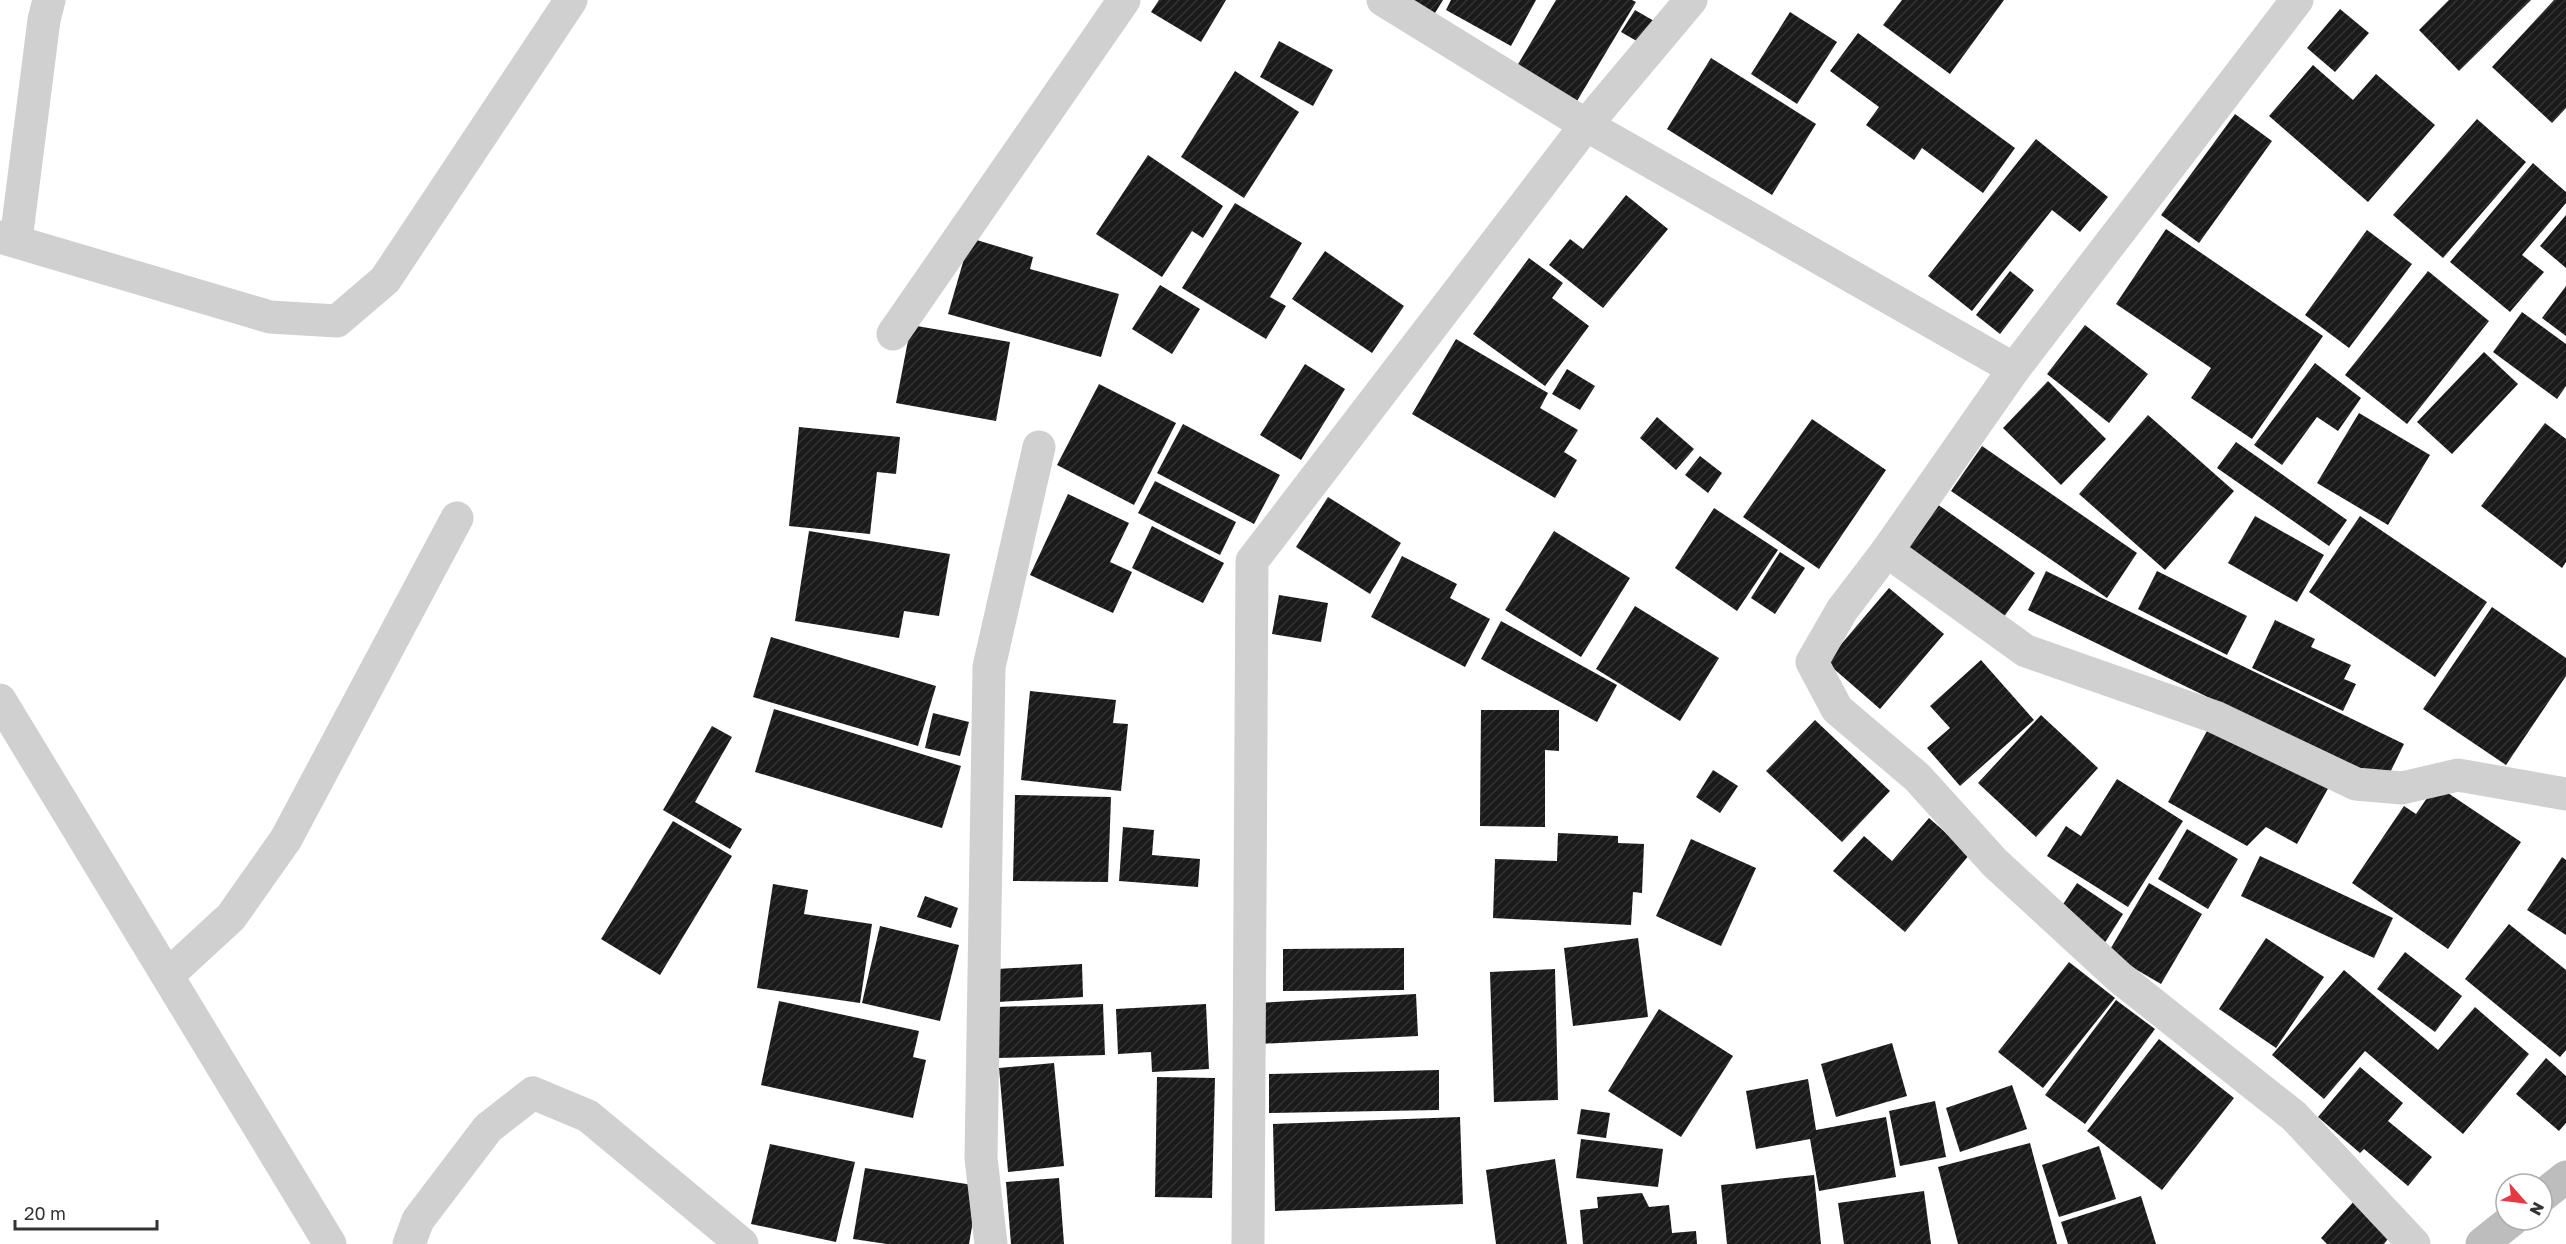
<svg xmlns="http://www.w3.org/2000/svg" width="2566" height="1244" viewBox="0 0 2566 1244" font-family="'Golos Text',sans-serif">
	<defs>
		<pattern id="building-hatch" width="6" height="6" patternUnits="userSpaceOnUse" patternTransform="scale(1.5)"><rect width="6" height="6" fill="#1a1a1a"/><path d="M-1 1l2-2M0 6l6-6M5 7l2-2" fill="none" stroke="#333"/></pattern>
	</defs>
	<rect width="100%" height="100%" fill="#fff"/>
	<g fill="url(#building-hatch)">
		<path d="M 1159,0 L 1226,0 L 1201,42 L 1151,12 Z"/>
		<path d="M 1409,0 L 1443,0 L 1432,18 Z"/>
		<path d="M 1451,0 L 1536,0 L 1511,46 L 1446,10 Z"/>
		<path d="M 1556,0 L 1632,0 L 1636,2 L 1577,101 L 1517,66 Z"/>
		<path d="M 1902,0 L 2004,0 L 1950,74 L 1883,25 Z"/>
		<path d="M 2449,0 L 2531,0 L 2459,71 L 2419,30 Z"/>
		<path d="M 2554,0 L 2566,0 L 2566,108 L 2552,123 L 2492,67 Z"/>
		<path d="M 2340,9 L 2369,33 L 2335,72 L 2307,48 Z"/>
		<path d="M 1635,10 L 1661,25 L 1647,47 L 1621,32 Z"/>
		<path d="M 1790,12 L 1837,42 L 1797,104 L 1751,74 Z"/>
		<path d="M 1858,33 L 2015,148 L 1983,193 L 1922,148 L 1914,160 L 1866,125 L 1879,107 L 1830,71 Z"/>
		<path d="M 1279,41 L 1333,70 L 1313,106 L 1260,77 Z"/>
		<path d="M 1711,58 L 1816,124 L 1772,195 L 1667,129 Z"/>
		<path d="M 2313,65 L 2353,100 L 2376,74 L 2435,125 L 2368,202 L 2269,116 Z"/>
		<path d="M 1235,71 L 1299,112 L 1244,198 L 1181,157 Z"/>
		<path d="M 2235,114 L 2272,141 L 2199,243 L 2161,215 Z"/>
		<path d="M 2477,119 L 2526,162 L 2443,258 L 2393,215 Z"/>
		<path d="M 2036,139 L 2108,197 L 2080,232 L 2052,210 L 1972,311 L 1928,276 Z"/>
		<path d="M 1148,155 L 1223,206 L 1203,238 L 1192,231 L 1162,277 L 1096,234 Z"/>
		<path d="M 2533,163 L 2566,192 L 2566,203 L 2522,255 L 2544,272 L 2510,312 L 2450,262 Z"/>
		<path d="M 1626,195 L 1668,229 L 1603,308 L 1549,265 L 1570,239 L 1583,249 Z"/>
		<path d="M 1235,203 L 1302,243 L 1270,297 L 1286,306 L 1266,339 L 1182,288 Z"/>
		<path d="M 2566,215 L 2566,268 L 2540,246 Z"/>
		<path d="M 2166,229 L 2323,336 L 2252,439 L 2191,398 L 2211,368 L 2116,304 Z"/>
		<path d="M 2367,230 L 2412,264 L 2349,348 L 2305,315 Z"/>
		<path d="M 970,238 L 1033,257 L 1030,269 L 1119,294 L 1101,357 L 948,314 Z"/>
		<path d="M 1325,251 L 1404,306 L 1372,353 L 1292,299 Z"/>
		<path d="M 1529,258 L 1563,283 L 1552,298 L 1589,326 L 1545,386 L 1473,334 Z"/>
		<path d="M 2010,271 L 2034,290 L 2000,334 L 1976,315 Z"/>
		<path d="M 2428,271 L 2489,321 L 2407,424 L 2345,375 Z"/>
		<path d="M 1160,285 L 1200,309 L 1172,354 L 1132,329 Z"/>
		<path d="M 2566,286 L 2566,336 L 2542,318 Z"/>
		<path d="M 2522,312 L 2566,344 L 2566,386 L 2557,399 L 2493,352 Z"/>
		<path d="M 911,325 L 1010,342 L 996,421 L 896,403 Z"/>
		<path d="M 2085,325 L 2148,374 L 2109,423 L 2047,374 Z"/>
		<path d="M 1456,339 L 1548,393 L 1540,408 L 1578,430 L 1564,452 L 1577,460 L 1555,498 L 1412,414 Z"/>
		<path d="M 2484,352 L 2518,384 L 2452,454 L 2417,422 Z"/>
		<path d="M 2315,363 L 2361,398 L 2338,431 L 2317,417 L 2282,465 L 2254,445 Z"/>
		<path d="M 1305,364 L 1345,389 L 1301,460 L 1260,435 Z"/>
		<path d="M 1567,369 L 1595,386 L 1580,410 L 1552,394 Z"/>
		<path d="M 2048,381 L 2106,439 L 2061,485 L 2003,428 Z"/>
		<path d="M 1099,384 L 1176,423 L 1134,505 L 1057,465 Z"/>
		<path d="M 2359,413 L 2430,455 L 2388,525 L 2317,483 Z"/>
		<path d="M 2148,415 L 2234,491 L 2165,570 L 2079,494 Z"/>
		<path d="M 1657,417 L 1694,449 L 1676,470 L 1640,438 Z"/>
		<path d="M 1812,419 L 1886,470 L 1819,569 L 1743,517 Z"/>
		<path d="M 2545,423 L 2566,439 L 2566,562 L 2562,568 L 2481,506 Z"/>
		<path d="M 1183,424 L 1280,475 L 1254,524 L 1157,473 Z"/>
		<path d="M 799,427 L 900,437 L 896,474 L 877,472 L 870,534 L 789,526 Z"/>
		<path d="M 2236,442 L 2347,520 L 2329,546 L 2217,468 Z"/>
		<path d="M 1982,446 L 2137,553 L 2107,598 L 1951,491 Z"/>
		<path d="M 1700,456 L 1722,473 L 1708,493 L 1685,475 Z"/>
		<path d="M 1155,481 L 1236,522 L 1220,555 L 1138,513 Z"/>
		<path d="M 1068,494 L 1129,523 L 1110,562 L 1132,572 L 1113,613 L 1030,575 Z"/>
		<path d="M 1328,497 L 1401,543 L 1370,594 L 1296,547 Z"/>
		<path d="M 1937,504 L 2035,573 L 2001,621 L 1903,551 Z"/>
		<path d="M 1714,508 L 1778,550 L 1737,611 L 1675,568 Z"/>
		<path d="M 2255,516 L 2324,555 L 2297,602 L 2228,563 Z"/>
		<path d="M 2360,516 L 2487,602 L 2435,677 L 2309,592 Z"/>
		<path d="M 1152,526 L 1224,563 L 1203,603 L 1132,568 Z"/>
		<path d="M 809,531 L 950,554 L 939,616 L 904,611 L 899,638 L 795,621 Z"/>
		<path d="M 1554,531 L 1630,578 L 1581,657 L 1505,610 Z"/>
		<path d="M 1780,552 L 1805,568 L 1775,614 L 1751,598 Z"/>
		<path d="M 1402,556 L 1457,584 L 1450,598 L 1490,619 L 1465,667 L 1371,617 Z"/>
		<path d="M 2046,571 L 2404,744 L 2385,783 L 2028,610 Z"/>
		<path d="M 2157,571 L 2247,616 L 2227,655 L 2138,609 Z"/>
		<path d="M 1889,588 L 1944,634 L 1880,709 L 1826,662 Z"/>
		<path d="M 1279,595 L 1328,603 L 1321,642 L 1272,634 Z"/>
		<path d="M 1635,606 L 1719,658 L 1680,721 L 1596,669 Z"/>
		<path d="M 2492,607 L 2566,658 L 2566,676 L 2506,765 L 2423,709 Z"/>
		<path d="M 2275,620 L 2315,639 L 2311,647 L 2351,665 L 2344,679 L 2356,684 L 2343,711 L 2252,668 Z"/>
		<path d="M 1501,621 L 1617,685 L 1597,722 L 1481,659 Z"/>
		<path d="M 771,637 L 936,686 L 918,746 L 753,697 Z"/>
		<path d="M 1981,660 L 2034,720 L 1960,786 L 1927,748 L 1950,728 L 1930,706 Z"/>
		<path d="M 1030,691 L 1116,700 L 1113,723 L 1128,724 L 1121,791 L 1021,780 Z"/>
		<path d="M 774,709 L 961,766 L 942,828 L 755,772 Z"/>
		<path d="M 1481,710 L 1559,710 L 1559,751 L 1545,750 L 1545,827 L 1480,826 Z"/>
		<path d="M 933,713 L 969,722 L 960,756 L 925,748 Z"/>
		<path d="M 2041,715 L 2098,768 L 2036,837 L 1978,783 Z"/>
		<path d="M 1815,720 L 1890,791 L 1842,842 L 1766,771 Z"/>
		<path d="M 2213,720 L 2330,785 L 2297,844 L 2266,827 L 2247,846 L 2168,802 Z"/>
		<path d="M 712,726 L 732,737 L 695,802 L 742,829 L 730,849 L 663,810 Z"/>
		<path d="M 1713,770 L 1738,786 L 1720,813 L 1696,797 Z"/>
		<path d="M 2117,779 L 2183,821 L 2128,907 L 2047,856 L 2066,826 L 2081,836 Z"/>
		<path d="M 2436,785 L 2521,842 L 2448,949 L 2352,883 L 2404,806 L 2416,814 Z"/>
		<path d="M 1015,795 L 1111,797 L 1108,882 L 1013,881 Z"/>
		<path d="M 1929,818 L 1970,854 L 1905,932 L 1833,871 L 1864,836 L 1892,861 Z"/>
		<path d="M 673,821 L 732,856 L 660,975 L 601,939 Z"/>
		<path d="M 1123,827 L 1154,830 L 1152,855 L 1200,859 L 1198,887 L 1119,881 Z"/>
		<path d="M 2187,829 L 2238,859 L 2208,909 L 2158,879 Z"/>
		<path d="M 1558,833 L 1618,836 L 1618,843 L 1644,844 L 1642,893 L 1633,892 L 1631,925 L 1493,918 L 1495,859 L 1557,861 Z"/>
		<path d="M 1691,839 L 1756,868 L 1721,946 L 1656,916 Z"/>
		<path d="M 2260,856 L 2393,918 L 2374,958 L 2241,896 Z"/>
		<path d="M 2562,857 L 2566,860 L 2566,935 L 2527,910 Z"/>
		<path d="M 2077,883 L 2123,914 L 2104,944 L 2058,912 Z"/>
		<path d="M 2149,883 L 2202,914 L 2161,984 L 2108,953 Z"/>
		<path d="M 773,884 L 808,890 L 804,914 L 872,924 L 860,1003 L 757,988 Z"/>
		<path d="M 925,896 L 958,908 L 951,928 L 917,917 Z"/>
		<path d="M 2509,924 L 2566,970 L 2566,1050 L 2560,1057 L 2465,979 Z"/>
		<path d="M 880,926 L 959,945 L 940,1021 L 862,1003 Z"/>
		<path d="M 1638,938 L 1648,1017 L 1573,1026 L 1564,948 Z"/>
		<path d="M 2266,938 L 2324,977 L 2276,1048 L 2219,1009 Z"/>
		<path d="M 1404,948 L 1404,990 L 1283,991 L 1283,949 Z"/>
		<path d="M 2405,952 L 2462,996 L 2435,1032 L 2377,989 Z"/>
		<path d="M 2069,962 L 2115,998 L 2043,1088 L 1998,1052 Z"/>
		<path d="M 1082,964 L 1083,997 L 998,1002 L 997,969 Z"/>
		<path d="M 1555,969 L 1558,1100 L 1494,1102 L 1490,972 Z"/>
		<path d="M 2344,970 L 2438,1050 L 2475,1007 L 2529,1054 L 2463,1134 L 2365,1051 L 2324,1099 L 2272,1055 Z"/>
		<path d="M 1416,994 L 1418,1036 L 1259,1044 L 1257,1003 Z"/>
		<path d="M 2116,1000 L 2155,1029 L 2085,1124 L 2045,1095 Z"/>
		<path d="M 779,1001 L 919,1031 L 913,1057 L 926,1060 L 913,1118 L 761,1085 Z"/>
		<path d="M 1103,1004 L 1105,1055 L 997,1058 L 995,1007 Z"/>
		<path d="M 1206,1004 L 1209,1069 L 1152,1072 L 1151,1052 L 1118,1054 L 1116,1009 Z"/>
		<path d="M 1659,1009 L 1733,1056 L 1681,1137 L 1608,1091 Z"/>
		<path d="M 2159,1039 L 2234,1098 L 2162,1190 L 2087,1131 Z"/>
		<path d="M 1892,1043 L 1907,1096 L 1836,1117 L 1821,1064 Z"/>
		<path d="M 2546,1058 L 2566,1076 L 2566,1123 L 2559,1131 L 2516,1094 Z"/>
		<path d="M 1054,1063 L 1064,1166 L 1008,1172 L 999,1068 Z"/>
		<path d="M 2360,1067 L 2403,1103 L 2388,1121 L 2432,1157 L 2408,1186 L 2364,1149 L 2360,1153 L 2318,1117 Z"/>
		<path d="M 1439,1070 L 1439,1110 L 1269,1113 L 1269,1074 Z"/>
		<path d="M 1157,1077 L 1215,1078 L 1212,1198 L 1155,1197 Z"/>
		<path d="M 1808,1079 L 1816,1130 L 1886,1117 L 1896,1177 L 1819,1191 L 1810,1139 L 1756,1149 L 1746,1091 Z"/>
		<path d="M 2012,1085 L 2027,1129 L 1960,1152 L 1946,1108 Z"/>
		<path d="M 1935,1101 L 1946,1157 L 1900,1166 L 1889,1111 Z"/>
		<path d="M 1581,1109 L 1610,1113 L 1606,1138 L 1577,1134 Z"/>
		<path d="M 1460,1117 L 1463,1204 L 1275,1211 L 1273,1124 Z"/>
		<path d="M 1581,1139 L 1663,1149 L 1658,1187 L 1576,1178 Z"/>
		<path d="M 2030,1143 L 2057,1244 L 1958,1244 L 1938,1167 Z"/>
		<path d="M 770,1144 L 855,1162 L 836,1242 L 751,1224 Z"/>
		<path d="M 2099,1146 L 2116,1199 L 2059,1217 L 2042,1165 Z"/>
		<path d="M 1555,1159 L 1567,1244 L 1496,1244 L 1486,1170 Z"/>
		<path d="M 865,1168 L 979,1186 L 969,1244 L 887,1244 L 853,1239 Z"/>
		<path d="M 1814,1175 L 1821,1244 L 1727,1244 L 1721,1185 Z"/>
		<path d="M 1059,1178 L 1064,1244 L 1011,1244 L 1006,1182 Z"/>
		<path d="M 1924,1191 L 1931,1244 L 1844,1244 L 1838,1203 Z"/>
		<path d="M 1642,1193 L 1649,1207 L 1669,1205 L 1672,1233 L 1696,1231 L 1697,1244 L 1583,1244 L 1580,1210 L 1598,1208 L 1597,1197 Z"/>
		<path d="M 2141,1196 L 2156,1244 L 2068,1244 L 2061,1222 Z"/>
		<path d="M 2355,1200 L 2392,1234 L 2384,1244 L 2327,1244 L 2321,1238 Z"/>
	</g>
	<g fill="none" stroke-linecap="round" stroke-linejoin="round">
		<g stroke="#d0d0d0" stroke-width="33">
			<path d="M 1383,0 L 1586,125 L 2014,369"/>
			<path d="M 2297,0 L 2014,369 L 1887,551 L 1842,610 L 1812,662 L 1837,709 L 1917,777 L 1995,863 L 2119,977 L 2294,1116 L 2414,1244"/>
			<path d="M 0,237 L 270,317 L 337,321 L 385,280 L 571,0"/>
			<path d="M 16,240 L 44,20 L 49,0"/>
			<path d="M 893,334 L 1124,0"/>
			<path d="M 1887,551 L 2026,651 L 2215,717 L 2356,784 L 2402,788 L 2458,775 L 2566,794"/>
			<path d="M 0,700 L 330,1244"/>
			<path d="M 168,975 L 231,917 L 286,839 L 457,518"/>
			<path d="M 409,1244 L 418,1220 L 488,1128 L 533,1093 L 588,1116 L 742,1244"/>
			<path d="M 991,1244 L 981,1158 L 989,667 L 1039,447"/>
			<path d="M 1248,1244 L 1252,561 L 1586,125 L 1691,0"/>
		</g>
		<g stroke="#bdbdbd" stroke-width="33">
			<path d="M 2542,1196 L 2566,1177"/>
			<path d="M 2482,1244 L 2512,1220"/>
		</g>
	</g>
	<g transform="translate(2524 1202) rotate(118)"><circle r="28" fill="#ffffff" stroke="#adadad" stroke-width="1.5"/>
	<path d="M0-4.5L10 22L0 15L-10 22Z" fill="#e63946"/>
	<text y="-9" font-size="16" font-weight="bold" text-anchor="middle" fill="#333333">N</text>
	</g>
	<path d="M15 1220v9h142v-9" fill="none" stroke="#333333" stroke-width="3"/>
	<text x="24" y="1220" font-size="18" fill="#333333" stroke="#ffffff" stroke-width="4.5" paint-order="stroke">20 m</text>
</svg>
